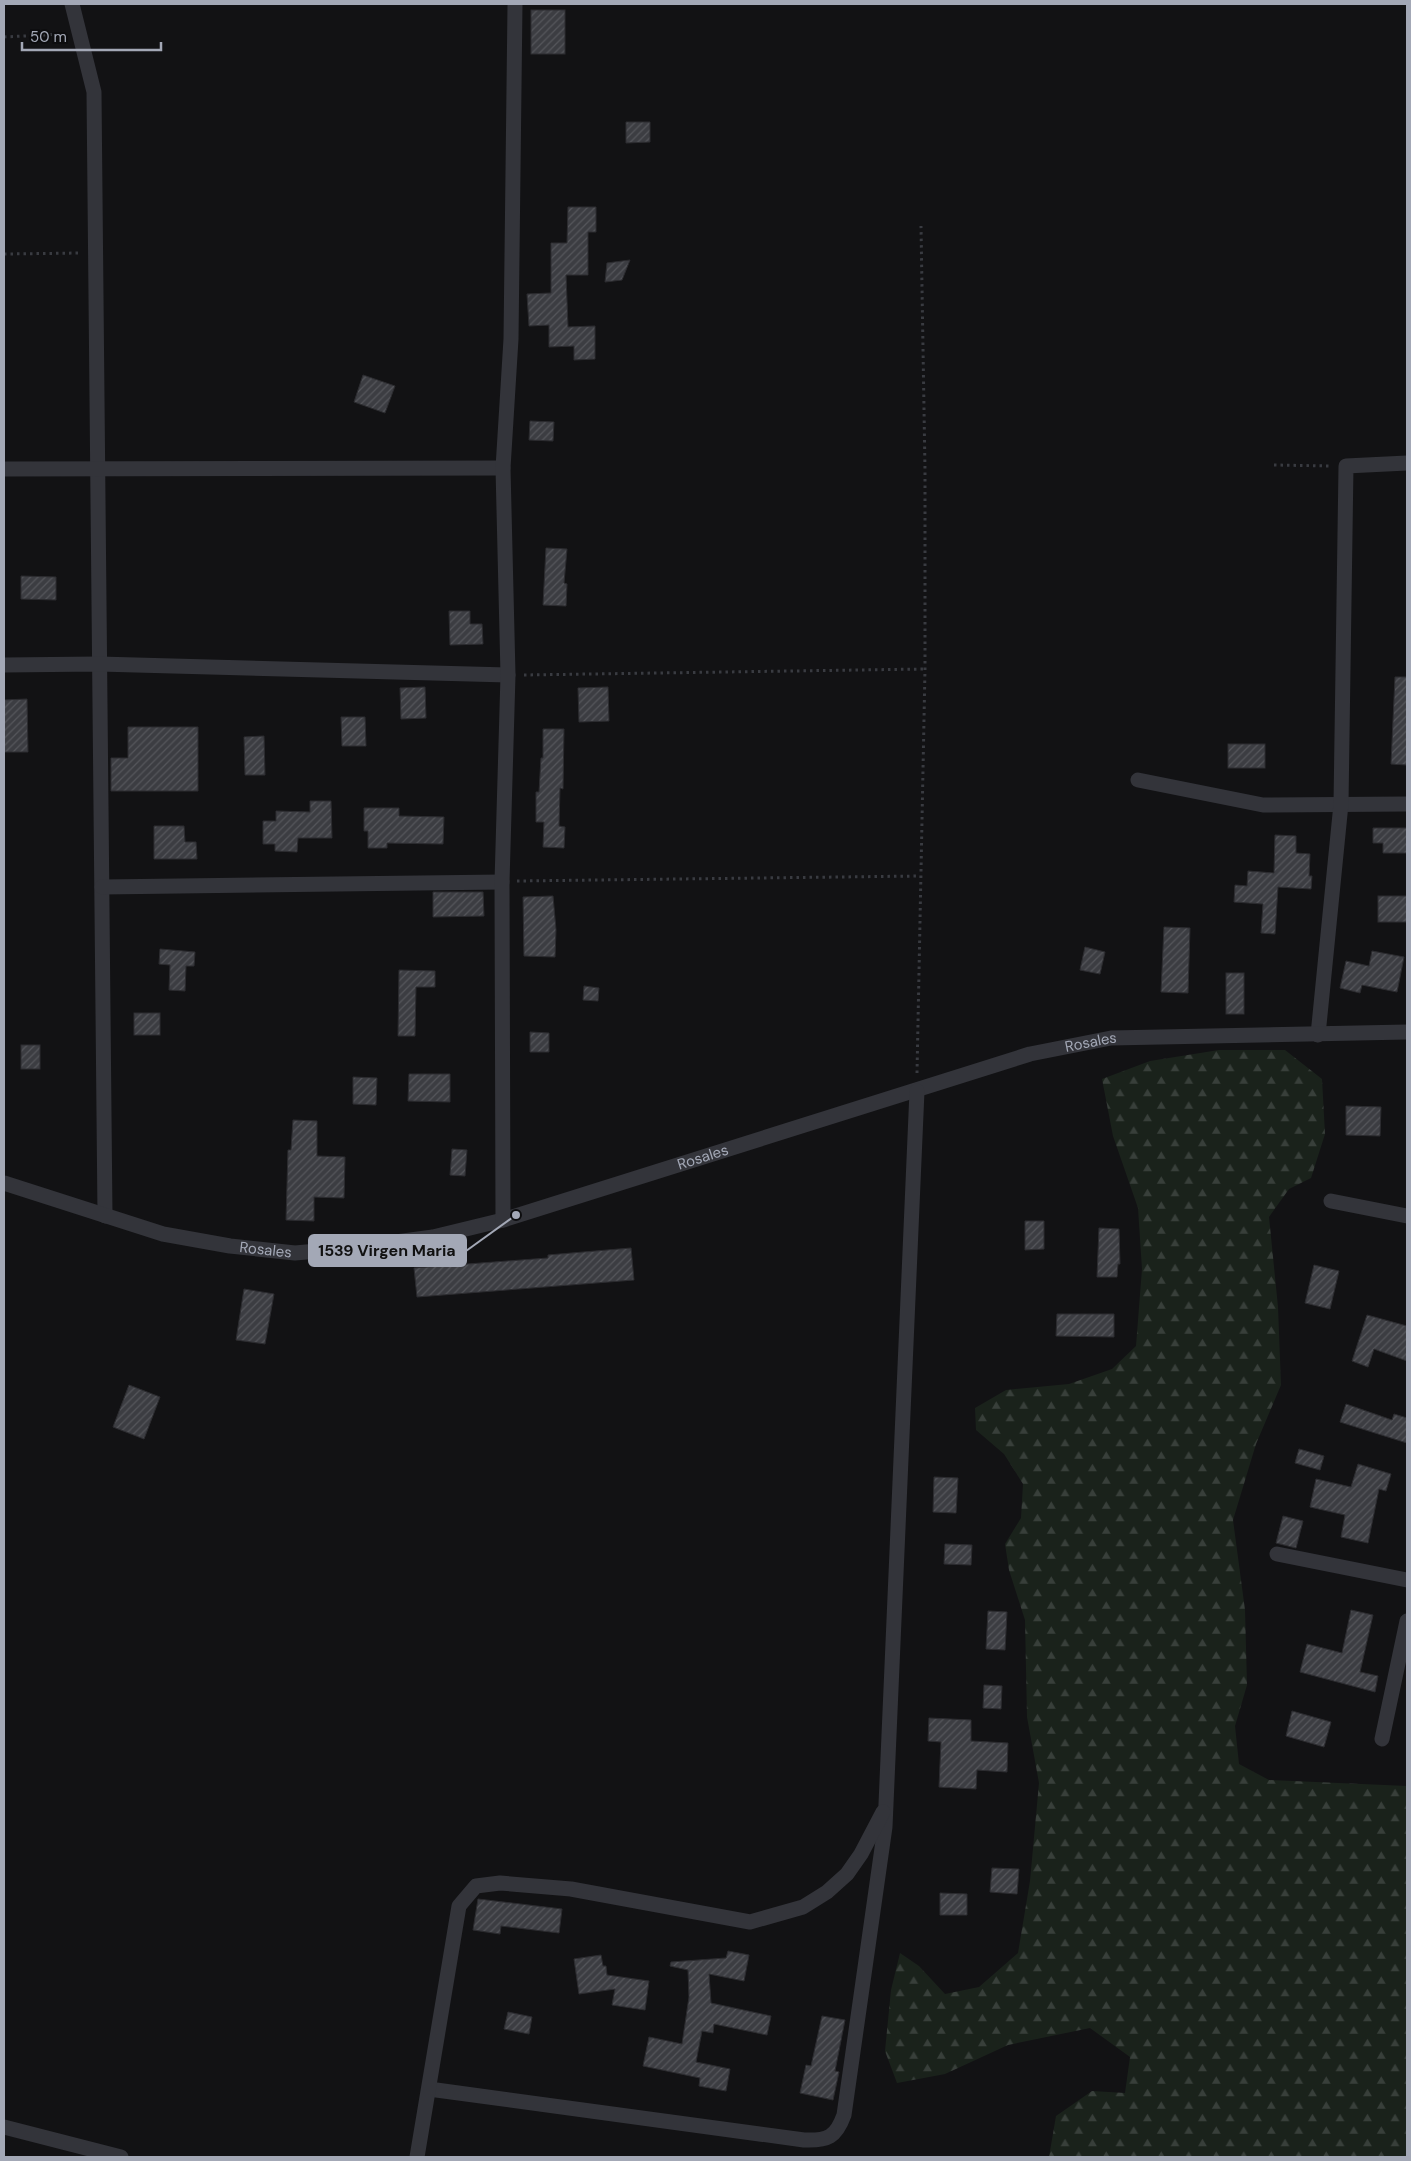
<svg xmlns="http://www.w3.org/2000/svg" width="1411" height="2161" viewBox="0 0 1411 2161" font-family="'DM Sans',sans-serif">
	<defs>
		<pattern id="forest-firs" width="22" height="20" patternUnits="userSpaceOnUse" patternTransform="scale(1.25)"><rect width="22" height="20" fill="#1a221b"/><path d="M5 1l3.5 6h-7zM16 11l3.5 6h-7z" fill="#383f3a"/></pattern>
		<pattern id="building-hatch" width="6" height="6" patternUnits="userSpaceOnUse" patternTransform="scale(1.25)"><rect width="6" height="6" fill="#3c3d42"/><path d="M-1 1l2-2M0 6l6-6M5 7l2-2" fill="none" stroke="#55565b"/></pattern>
	</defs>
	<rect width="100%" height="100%" fill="#121214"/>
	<path fill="url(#forest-firs)" d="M 1219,1050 L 1285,1050 L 1322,1079 L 1325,1134 L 1311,1178 L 1289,1189 L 1269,1217 L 1278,1307 L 1281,1385 L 1256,1444 L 1233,1520 L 1245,1610 L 1247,1685 L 1235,1726 L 1239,1764 L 1269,1780 L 1407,1786 L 1407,2157 L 1049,2157 L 1056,2116 L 1092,2091 L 1125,2093 L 1130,2057 L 1090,2028 L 1008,2045 L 945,2074 L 897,2083 L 885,2051 L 891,1990 L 900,1953 L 919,1966 L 945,1994 L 979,1987 L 1018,1953 L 1030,1881 L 1039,1783 L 1027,1717 L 1025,1620 L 1009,1570 L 1005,1544 L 1021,1518 L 1023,1484 L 1004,1454 L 976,1430 L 975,1408 L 1006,1390 L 1069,1384 L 1112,1369 L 1136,1346 L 1142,1269 L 1138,1208 L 1113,1136 L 1102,1079 L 1150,1061 Z"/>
	<g fill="url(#building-hatch)" stroke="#2c2c30">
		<rect x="531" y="10" width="34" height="44"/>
		<path d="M 626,122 L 650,122 L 650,142 L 626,143 Z"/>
		<path d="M 568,207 L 596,207 L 596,232 L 588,232 L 588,275 L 566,275 L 568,327 L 595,326 L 595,359 L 574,360 L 574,346 L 549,347 L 549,325 L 529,326 L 527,294 L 551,293 L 551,243 L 567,243 Z"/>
		<path d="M 630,260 L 622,280 L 605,282 L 607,263 Z"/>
		<path d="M 363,375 L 395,386 L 385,413 L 354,402 Z"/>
		<path d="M 530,421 L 554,422 L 553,441 L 529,440 Z"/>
		<path d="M 546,548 L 567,549 L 564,583 L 567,584 L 566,606 L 543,605 Z"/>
		<path d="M 21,576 L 56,577 L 56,600 L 21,599 Z"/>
		<path d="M 449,611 L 470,611 L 470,624 L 482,624 L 483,644 L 450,645 Z"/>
		<path d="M 1395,677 L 1407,677 L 1407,765 L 1391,764 Z"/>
		<path d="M 425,687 L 426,718 L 401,719 L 400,688 Z"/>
		<path d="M 608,687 L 609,721 L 579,722 L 578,688 Z"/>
		<path d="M 27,699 L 28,752 L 4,752 L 4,700 Z"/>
		<path d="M 341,717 L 365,717 L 366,746 L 342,746 Z"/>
		<path d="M 128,727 L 198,727 L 198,791 L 111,791 L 111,758 L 128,758 Z"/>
		<path d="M 543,729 L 564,729 L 563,789 L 560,788 L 559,826 L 565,827 L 564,848 L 543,847 L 544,822 L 536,822 L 536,792 L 539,792 L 541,758 L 543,758 Z"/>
		<path d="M 264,736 L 265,775 L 245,775 L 244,737 Z"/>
		<rect x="1228" y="744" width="37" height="24"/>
		<path d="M 310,801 L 331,801 L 332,838 L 298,838 L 297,852 L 275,851 L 275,844 L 263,844 L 263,821 L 276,821 L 276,811 L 310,812 Z"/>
		<path d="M 364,808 L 399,808 L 399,816 L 444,817 L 443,844 L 387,843 L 387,848 L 368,848 L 368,831 L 364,831 Z"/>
		<path d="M 154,826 L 184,826 L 185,842 L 196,842 L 197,859 L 154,859 Z"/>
		<path d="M 1373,828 L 1407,828 L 1407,853 L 1383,853 L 1383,843 L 1373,843 Z"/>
		<path d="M 1275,835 L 1296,836 L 1296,853 L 1310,854 L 1309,876 L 1312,876 L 1311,889 L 1278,887 L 1275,934 L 1261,933 L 1263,904 L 1234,902 L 1235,885 L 1247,886 L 1248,871 L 1274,873 Z"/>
		<path d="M 433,892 L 483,892 L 484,916 L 433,917 Z"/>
		<path d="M 553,896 L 556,930 L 555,957 L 524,956 L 523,897 Z"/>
		<rect x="1378" y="896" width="29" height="26"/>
		<path d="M 1164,927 L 1190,928 L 1188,993 L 1161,992 Z"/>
		<path d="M 1085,947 L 1105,952 L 1100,974 L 1080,970 Z"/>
		<path d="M 160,949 L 195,952 L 194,966 L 186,966 L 185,991 L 169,990 L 170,965 L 159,964 Z"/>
		<path d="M 1372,951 L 1404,957 L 1397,992 L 1362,985 L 1360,993 L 1340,988 L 1346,961 L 1369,966 Z"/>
		<path d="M 399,970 L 435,971 L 435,987 L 416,987 L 415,1036 L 398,1036 Z"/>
		<rect x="1226" y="973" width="18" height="41"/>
		<path d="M 584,986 L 599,988 L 598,1001 L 583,1000 Z"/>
		<rect x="134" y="1013" width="26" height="22"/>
		<path d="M 530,1032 L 549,1033 L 549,1052 L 530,1052 Z"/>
		<rect x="21" y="1045" width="19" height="24"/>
		<path d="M 409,1074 L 450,1074 L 450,1102 L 408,1101 Z"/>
		<path d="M 353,1077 L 377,1078 L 376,1105 L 353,1104 Z"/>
		<path d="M 1346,1106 L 1381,1107 L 1380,1136 L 1346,1135 Z"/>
		<path d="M 293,1120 L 317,1121 L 317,1156 L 345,1157 L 344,1198 L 314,1197 L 314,1221 L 286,1220 L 288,1150 L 291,1150 Z"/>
		<path d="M 452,1149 L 467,1150 L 465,1176 L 450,1175 Z"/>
		<path d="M 1025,1221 L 1044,1221 L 1044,1249 L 1025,1250 Z"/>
		<path d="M 1099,1228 L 1119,1229 L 1120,1264 L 1118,1264 L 1117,1277 L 1097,1277 Z"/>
		<path d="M 631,1248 L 634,1280 L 417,1297 L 414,1268 L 548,1258 L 548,1255 Z"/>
		<path d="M 1314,1265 L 1339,1271 L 1330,1309 L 1305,1303 Z"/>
		<path d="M 244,1289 L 274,1294 L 265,1344 L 236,1340 Z"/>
		<path d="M 1057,1314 L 1114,1314 L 1114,1337 L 1056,1336 Z"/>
		<path d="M 1367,1315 L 1407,1326 L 1407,1361 L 1374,1349 L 1368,1367 L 1352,1361 Z"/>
		<path d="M 129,1385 L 160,1397 L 144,1439 L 113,1427 Z"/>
		<path d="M 1346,1404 L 1392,1420 L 1394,1414 L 1407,1418 L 1407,1443 L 1340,1422 Z"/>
		<path d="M 1299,1449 L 1324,1456 L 1320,1470 L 1295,1463 Z"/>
		<path d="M 1358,1464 L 1391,1474 L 1386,1491 L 1379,1489 L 1368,1543 L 1341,1537 L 1345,1515 L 1310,1507 L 1316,1479 L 1351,1487 Z"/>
		<path d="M 934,1477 L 958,1478 L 956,1513 L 933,1512 Z"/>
		<path d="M 1283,1516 L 1303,1521 L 1296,1548 L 1276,1543 Z"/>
		<path d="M 945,1544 L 972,1545 L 971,1565 L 944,1564 Z"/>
		<path d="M 1351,1610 L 1373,1615 L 1360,1672 L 1378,1676 L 1375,1692 L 1300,1672 L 1307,1644 L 1342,1653 Z"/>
		<path d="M 988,1611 L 1007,1612 L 1005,1650 L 986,1649 Z"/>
		<path d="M 984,1685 L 1002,1686 L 1001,1709 L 983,1708 Z"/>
		<path d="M 1292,1711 L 1331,1722 L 1324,1747 L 1286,1736 Z"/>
		<path d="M 929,1718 L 971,1720 L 971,1741 L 1008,1743 L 1007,1772 L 977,1770 L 976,1789 L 939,1787 L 941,1742 L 928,1741 Z"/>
		<path d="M 992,1868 L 1019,1869 L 1017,1894 L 990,1892 Z"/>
		<path d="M 940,1893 L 967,1894 L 967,1915 L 940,1915 Z"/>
		<path d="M 478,1899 L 562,1909 L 559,1933 L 501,1926 L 500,1934 L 473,1930 Z"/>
		<path d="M 728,1951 L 749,1955 L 744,1981 L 709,1974 L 711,2003 L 771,2016 L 767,2035 L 714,2024 L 713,2033 L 702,2031 L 696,2062 L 730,2069 L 726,2091 L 699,2086 L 700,2078 L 643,2066 L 649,2037 L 682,2044 L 689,1997 L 688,1970 L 670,1966 L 671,1962 L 726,1958 Z"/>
		<path d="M 601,1955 L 603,1966 L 606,1966 L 607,1975 L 649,1981 L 645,2010 L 612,2005 L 615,1989 L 579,1994 L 574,1959 Z"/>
		<path d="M 508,2012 L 532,2017 L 529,2034 L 504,2029 Z"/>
		<path d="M 822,2016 L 845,2020 L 835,2071 L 839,2072 L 833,2100 L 800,2093 L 806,2065 L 811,2066 Z"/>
	</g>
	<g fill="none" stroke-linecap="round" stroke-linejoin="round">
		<g stroke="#393b41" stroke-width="3" stroke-dasharray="2.5 4" stroke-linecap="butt">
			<path d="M 4,37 L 63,34"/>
			<path d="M 4,254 L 81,253"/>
			<path d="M 1274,465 L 1330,466"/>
			<path d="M 524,675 L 925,669"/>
			<path d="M 517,881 L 920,876"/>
			<path d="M 917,1073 L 925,669 L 925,470 L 921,226"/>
		</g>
		<g stroke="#33343a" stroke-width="15">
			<path d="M 72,4 L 94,92 L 105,1216"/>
			<path d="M 4,469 L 503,468"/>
			<path d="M 4,665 L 99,664 L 508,675"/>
			<path d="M 1138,780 L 1263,805 L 1407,804"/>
			<path d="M 102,887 L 502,882"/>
			<path d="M 1318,1035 L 1341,804 L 1346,466 L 1407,463"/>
			<path id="s1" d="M 4,1183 L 163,1234 L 230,1246 L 295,1253 L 351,1248 L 433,1237 L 503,1220 L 1030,1054 L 1111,1038 L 1407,1032"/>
			<path d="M 1331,1201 L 1407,1216"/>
			<path d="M 503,1220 L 502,882 L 508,675 L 503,468 L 511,339 L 515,4"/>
			<path d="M 1277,1554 L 1407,1580"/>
			<path d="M 1382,1739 L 1407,1621"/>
			<path d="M 429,2089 L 804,2140 C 828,2141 836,2137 844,2115 L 885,1827 L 917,1091"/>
			<path d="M 4,2127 L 121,2157"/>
			<path d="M 417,2157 L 459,1906 L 476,1886 L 500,1883 L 571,1889 L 750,1922 L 803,1907 L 827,1892 L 847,1874 L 861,1854 L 883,1812"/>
		</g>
	</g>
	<g text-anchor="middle" stroke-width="5" stroke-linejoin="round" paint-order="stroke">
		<g font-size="15" fill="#a3a8b6" stroke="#0d0d0f">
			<text dy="5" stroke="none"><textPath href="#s1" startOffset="1126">Rosales</textPath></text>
			<text dy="5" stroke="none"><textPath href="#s1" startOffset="721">Rosales</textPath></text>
			<text dy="5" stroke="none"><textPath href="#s1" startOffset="271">Rosales</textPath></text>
		</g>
	</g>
	<path fill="none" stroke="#a3a8b6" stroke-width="2" d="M516 1215L466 1251"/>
	<circle fill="#a3a8b6" stroke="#0d0d0f" stroke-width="2" cx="516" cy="1215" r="5"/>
	<rect fill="#a3a8b6" stroke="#a3a8b6" stroke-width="2" x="309" y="1235" width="157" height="31" rx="5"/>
	<g font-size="16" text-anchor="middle" font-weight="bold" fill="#111">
		<text x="387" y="1256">1539 Virgen Maria</text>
	</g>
	<rect width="1411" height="2161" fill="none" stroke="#a3a8b6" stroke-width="10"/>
	<path d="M22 42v8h139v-8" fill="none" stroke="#a3a8b6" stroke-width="2.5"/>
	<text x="30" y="42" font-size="15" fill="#a3a8b6" stroke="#0d0d0f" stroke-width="4" paint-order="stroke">50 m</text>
</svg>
